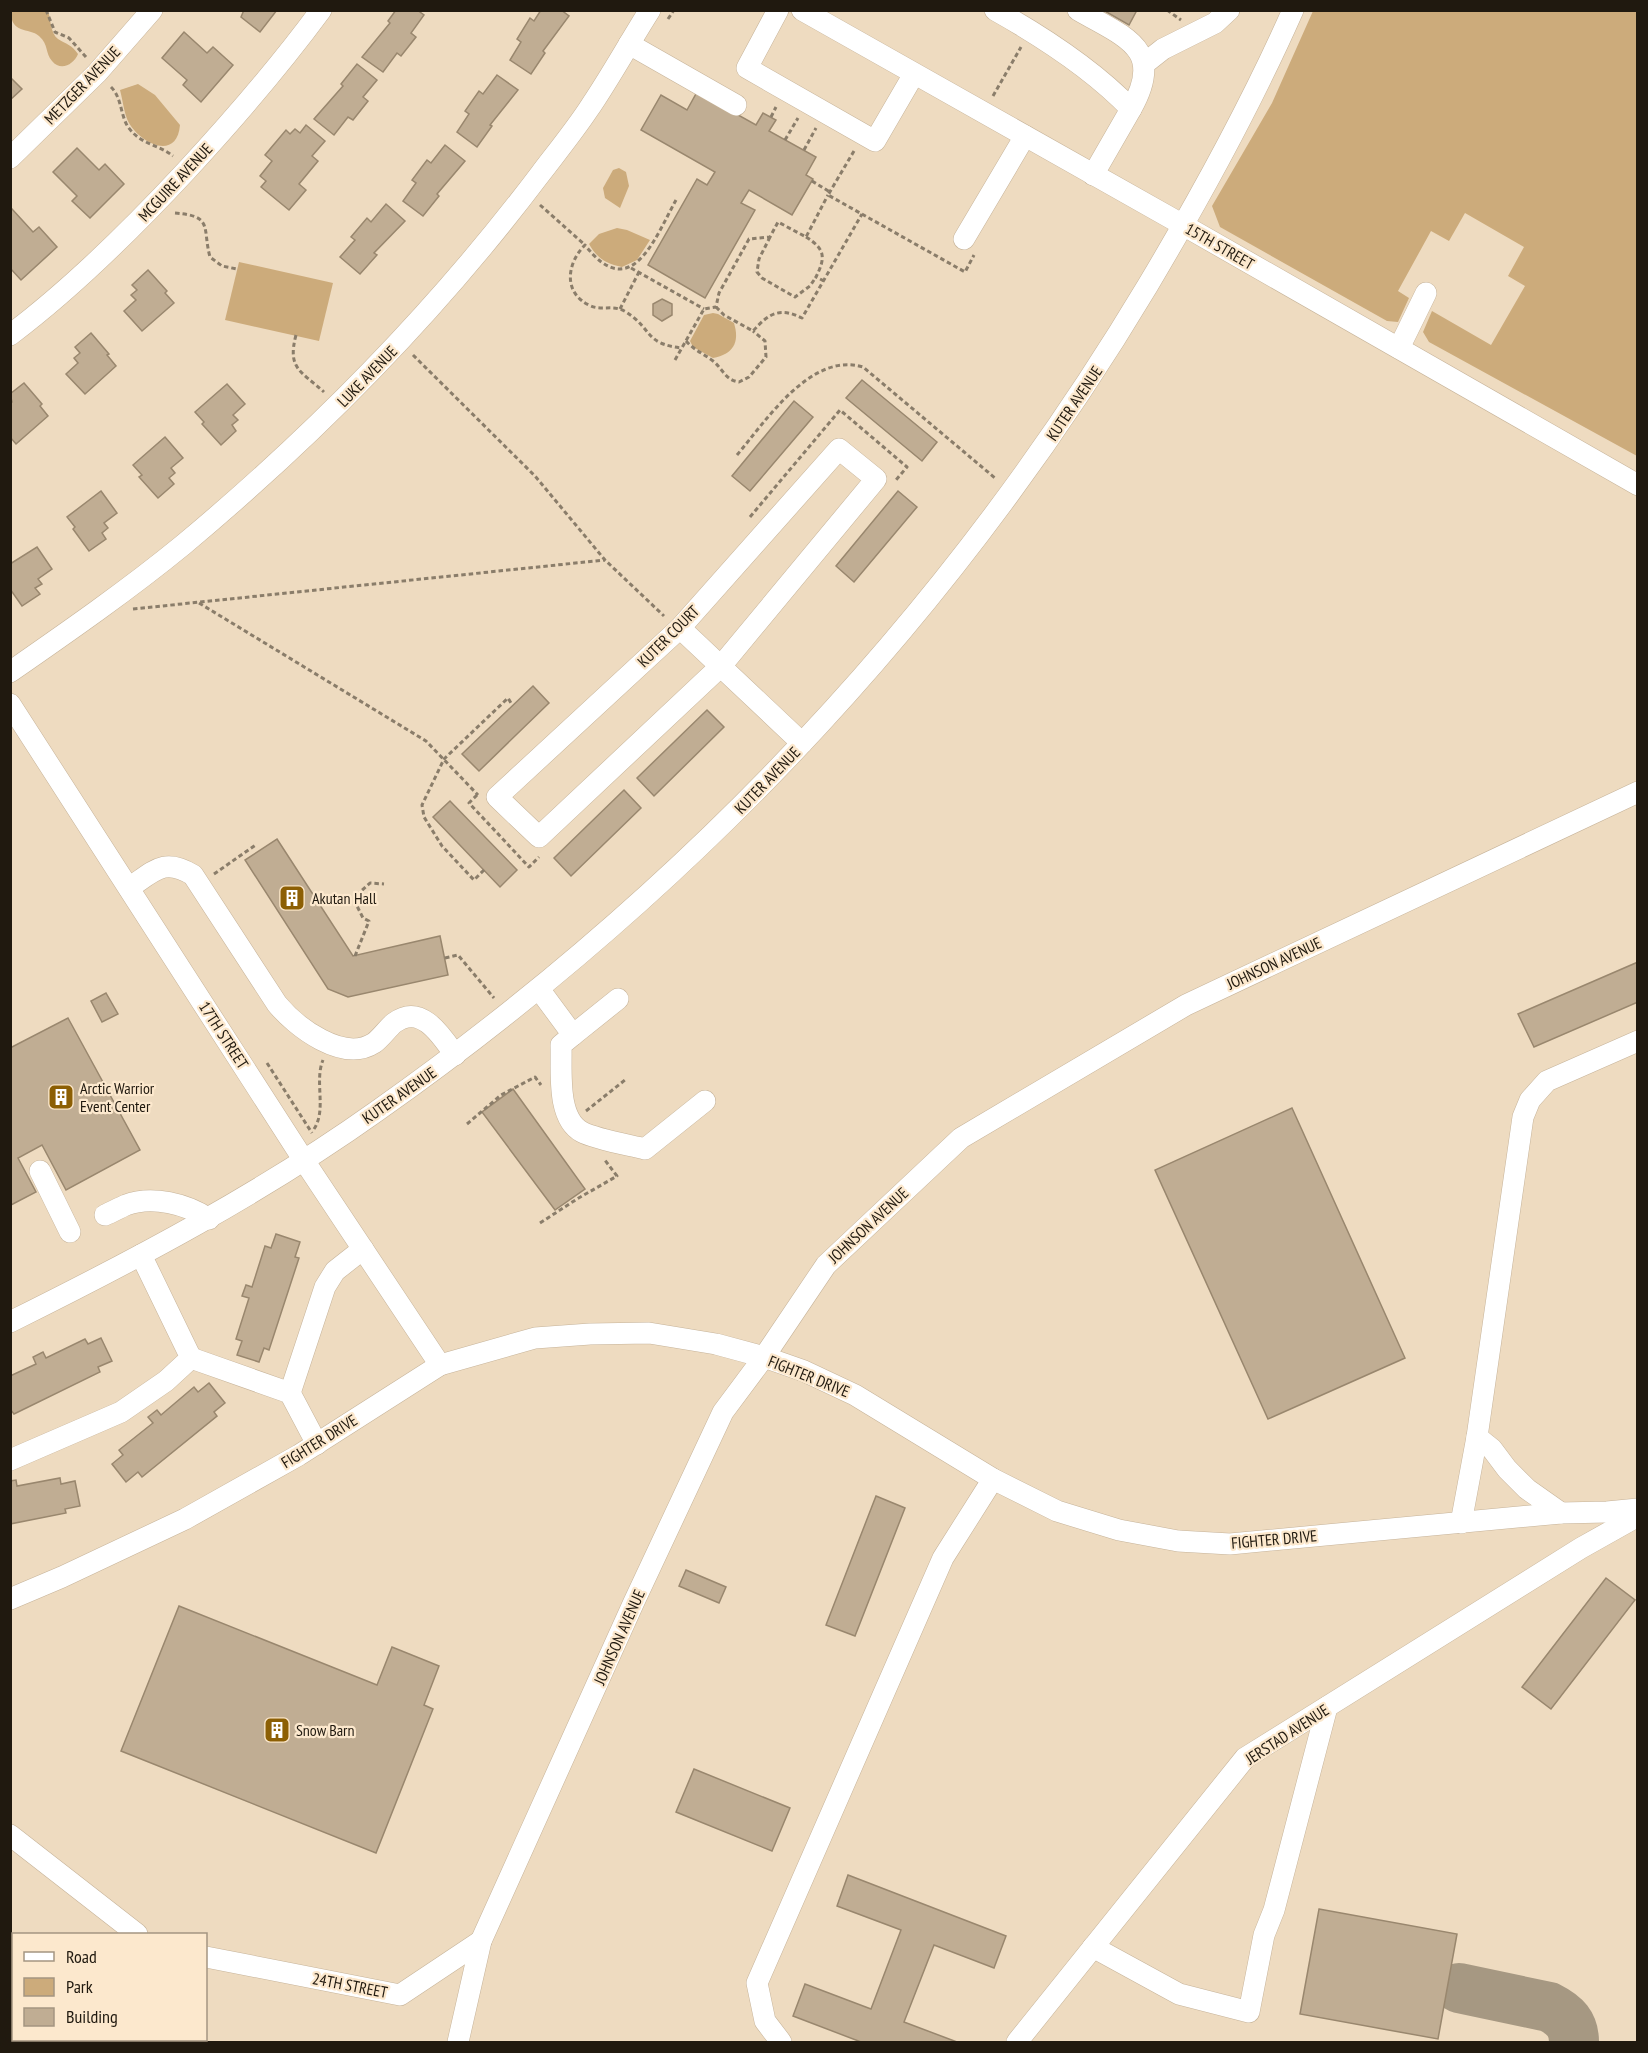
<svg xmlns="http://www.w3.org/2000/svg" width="1648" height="2053" viewBox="0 0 1648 2053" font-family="'PT Sans Narrow',sans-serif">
	<rect width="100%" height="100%" fill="#eedbc0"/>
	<g fill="#ccab7b">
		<path d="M 11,10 L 48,11 C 51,19 50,33 58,39 C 66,44 72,45 78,54 C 74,64 61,72 52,61 C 45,53 49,45 39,36 C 29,27 10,35 11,10 Z"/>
		<path d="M 1313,11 L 1637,11 L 1637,456 L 1429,342 L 1423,332 L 1432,311 L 1491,345 L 1525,286 L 1508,276 L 1524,247 L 1465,213 L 1449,241 L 1431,231 L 1398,291 L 1409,298 L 1398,322 L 1387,321 L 1220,227 L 1212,206 L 1272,103 Z"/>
		<path d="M 138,84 L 155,95 L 180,125 C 177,161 141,144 129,123 C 124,114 123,101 120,90 Z"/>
		<path d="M 619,168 L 626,172 L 629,186 L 620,208 L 605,198 L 603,188 L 613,170 Z"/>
		<path d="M 617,228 L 627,230 L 650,240 L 637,260 L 622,267 C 606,264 597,258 589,244 L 599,234 Z"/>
		<path d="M 239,262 L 333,283 L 319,341 L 225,320 Z"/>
		<path d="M 713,313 L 718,314 L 734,323 C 740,343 733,354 713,358 L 693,347 L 690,341 L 704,315 Z"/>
	</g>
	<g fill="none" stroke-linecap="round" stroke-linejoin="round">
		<path stroke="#a69882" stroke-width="50" d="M 1459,1988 L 1549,2007 C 1565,2015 1574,2024 1574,2042"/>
	</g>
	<g fill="#c0ad93" stroke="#99876e" stroke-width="1.5">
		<path d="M 244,10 L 277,10 L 260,32 L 241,17 Z"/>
		<path d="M 396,10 L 417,10 L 424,15 L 411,33 L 416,37 L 401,56 L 397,53 L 383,72 L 362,57 L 390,23 L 388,21 Z"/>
		<path d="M 541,10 L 561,10 L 569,16 L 543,51 L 545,53 L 531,74 L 510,60 L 521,42 L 517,39 L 530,18 L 534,21 Z"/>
		<path d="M 1103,10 L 1137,10 L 1129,25 Z"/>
		<path d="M 184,32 L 207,53 L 213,47 L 233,65 L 201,102 L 183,85 L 187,80 L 162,58 Z"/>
		<path d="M 357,64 L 377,80 L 363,97 L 368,101 L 353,120 L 348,117 L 334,135 L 314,119 L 343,86 L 341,84 Z"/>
		<path d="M 497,75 L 518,90 L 490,125 L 492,126 L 477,147 L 457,132 L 469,114 L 465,111 L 479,91 L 483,94 Z"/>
		<path d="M 10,77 L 22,89 L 10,100 Z"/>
		<path d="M 697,92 L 756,125 L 763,113 L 776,120 L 769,131 L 816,157 L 806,175 L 813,179 L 792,215 L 749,190 L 741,203 L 755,210 L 705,298 L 648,265 L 697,179 L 707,185 L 715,172 L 641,130 L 661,95 L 687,110 Z"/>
		<path d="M 306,125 L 325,141 L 312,156 L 318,161 L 299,184 L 306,190 L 289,210 L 261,187 L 266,181 L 260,176 L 272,161 L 265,155 L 286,130 L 290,134 L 295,129 L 300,133 Z"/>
		<path d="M 445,145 L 465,161 L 437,194 L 439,196 L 423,216 L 403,201 L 416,183 L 412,180 L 427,160 L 431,163 Z"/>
		<path d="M 77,148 L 99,170 L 105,164 L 124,184 L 90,218 L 72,201 L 77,196 L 53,172 Z"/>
		<path d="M 386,204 L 405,221 L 374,253 L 377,255 L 360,274 L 340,257 L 355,240 L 351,237 L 367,218 L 371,222 Z"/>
		<path d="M 12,209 L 33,232 L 39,227 L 57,247 L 21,280 L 10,268 L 10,210 Z"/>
		<path d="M 148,270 L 167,291 L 165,293 L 174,303 L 142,331 L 124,311 L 136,300 L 131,295 L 137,290 L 132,285 Z"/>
		<path d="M 662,299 L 672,304 L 672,315 L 662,321 L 653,315 L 653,304 Z"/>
		<path d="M 91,333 L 109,354 L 107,355 L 116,366 L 85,394 L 66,374 L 78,363 L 74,358 L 80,353 L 75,347 Z"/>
		<path d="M 862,380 L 937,442 L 922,461 L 846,398 Z"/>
		<path d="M 24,383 L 42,404 L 40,406 L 48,416 L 16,444 L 10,437 L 10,404 L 12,402 L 10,394 Z"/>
		<path d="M 227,384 L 245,404 L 233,415 L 238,420 L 232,425 L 236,431 L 221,445 L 202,424 L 204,422 L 195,412 Z"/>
		<path d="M 794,401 L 813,417 L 750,491 L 732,476 Z"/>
		<path d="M 165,437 L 183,458 L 171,468 L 175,473 L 169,478 L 174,484 L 158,498 L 139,477 L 142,475 L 133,465 Z"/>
		<path d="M 101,491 L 117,513 L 104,523 L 108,528 L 102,533 L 106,539 L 89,551 L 73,529 L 75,527 L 67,517 Z"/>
		<path d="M 898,491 L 917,507 L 854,582 L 836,566 Z"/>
		<path d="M 37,547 L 52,569 L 38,579 L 42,584 L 35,588 L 40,594 L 22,606 L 10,589 L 10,564 Z"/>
		<path d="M 533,686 L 549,703 L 479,771 L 462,754 Z"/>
		<path d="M 707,710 L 724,727 L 654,796 L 637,778 Z"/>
		<path d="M 624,790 L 641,808 L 571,876 L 554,858 Z"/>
		<path d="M 450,801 L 517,870 L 500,887 L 433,817 Z"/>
		<path d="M 277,839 L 353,956 L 440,936 L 448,975 L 348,997 L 328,989 L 245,860 Z"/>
		<path d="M 1638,962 L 1638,1002 L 1534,1047 L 1518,1014 Z"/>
		<path d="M 106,993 L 118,1014 L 102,1022 L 91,1001 Z"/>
		<path d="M 68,1018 L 140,1150 L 66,1190 L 42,1145 L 18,1158 L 36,1192 L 11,1205 L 10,1048 Z"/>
		<path d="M 513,1089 L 585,1189 L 555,1210 L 482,1112 Z"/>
		<path d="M 1292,1108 L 1405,1358 L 1268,1419 L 1155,1170 Z"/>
		<path d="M 276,1234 L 300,1242 L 295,1257 L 299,1258 L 269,1350 L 264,1348 L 259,1362 L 237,1355 L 242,1341 L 236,1339 L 249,1298 L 242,1296 L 246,1285 L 252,1287 L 265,1246 L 271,1248 Z"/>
		<path d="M 101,1338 L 112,1361 L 98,1367 L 100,1372 L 14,1414 L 10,1409 L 10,1376 L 36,1364 L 33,1357 L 43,1352 L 46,1358 L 85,1339 L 88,1344 Z"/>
		<path d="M 209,1383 L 225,1403 L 214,1412 L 217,1416 L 142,1477 L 138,1472 L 126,1482 L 112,1464 L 123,1455 L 119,1450 L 153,1423 L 148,1417 L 157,1410 L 161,1415 L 194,1387 L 198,1392 Z"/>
		<path d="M 60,1478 L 61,1484 L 75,1481 L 80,1506 L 65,1509 L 66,1513 L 10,1524 L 10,1481 L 16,1480 L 17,1486 Z"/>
		<path d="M 876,1496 L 905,1508 L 855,1636 L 826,1625 Z"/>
		<path d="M 686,1570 L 726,1587 L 719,1603 L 679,1586 Z"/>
		<path d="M 1606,1578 L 1635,1600 L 1551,1709 L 1522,1687 Z"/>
		<path d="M 179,1606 L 377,1685 L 392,1647 L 439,1666 L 424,1705 L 433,1709 L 376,1853 L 121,1751 Z"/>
		<path d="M 694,1769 L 790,1808 L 772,1851 L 676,1812 Z"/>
		<path d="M 848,1875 L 1006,1936 L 994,1968 L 934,1945 L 904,2022 L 957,2042 L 861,2042 L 793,2016 L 805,1984 L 871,2009 L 901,1930 L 837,1906 Z"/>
		<path d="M 1319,1909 L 1457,1934 L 1438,2039 L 1300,2014 Z"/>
	</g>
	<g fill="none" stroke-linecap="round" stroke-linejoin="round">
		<g stroke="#c6b399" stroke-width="22">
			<g id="minor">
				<path d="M 778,10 L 747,68 L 875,141 L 914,74"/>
				<path d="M 802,10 L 1169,217 L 1638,485"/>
				<path d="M 995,10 C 1043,37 1093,69 1131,109 L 1093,175"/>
				<path d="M 1078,10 C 1124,37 1166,48 1131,109"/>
				<path d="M 629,44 L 736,105"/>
				<path d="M 1144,64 L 1163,49 L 1215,23 L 1229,10"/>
				<path d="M 10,158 L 97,73 L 152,10"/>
				<path d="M 964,239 L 1025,136"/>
				<path d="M 10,335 C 74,287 132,229 186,171 C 234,119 279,67 321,10"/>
				<path d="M 1399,348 L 1426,293"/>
				<path d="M 839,449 L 876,479 L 721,666 L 539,837 L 497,797 L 680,628 Z"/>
				<path d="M 680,628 L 802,743"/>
				<path d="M 10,672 C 69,631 128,590 183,545 C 316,434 437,311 541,173 C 557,152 574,131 588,110 C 610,78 629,43 650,10"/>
				<path d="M 10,704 L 303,1159 L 440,1365"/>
				<path d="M 129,888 C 154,871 164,857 193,875 L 277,1004 C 296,1027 343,1063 374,1043 C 381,1038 387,1029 394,1023 C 421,1003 441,1035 455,1055"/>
				<path d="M 539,989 L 573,1035 L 618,999"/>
				<path d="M 573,1035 L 561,1045 C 562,1070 556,1118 582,1132 C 595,1139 629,1145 645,1149 L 705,1101"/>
				<path d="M 40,1171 L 70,1232"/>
				<path d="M 105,1215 C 112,1212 119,1208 126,1205 C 152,1195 187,1204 209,1219"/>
				<path d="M 10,1322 C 137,1259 262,1193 377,1111 C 690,890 951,614 1148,285 C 1201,196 1251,105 1293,10"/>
				<path d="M 191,1358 L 290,1393 L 317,1444"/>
				<path d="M 290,1393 L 325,1287 L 335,1271 L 363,1249"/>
				<path d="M 1477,1437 L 1492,1449 L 1507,1469 L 1527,1489 L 1561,1513"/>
				<path d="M 10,1460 L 121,1412 L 166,1381 L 191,1358 L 141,1255"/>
				<path d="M 1461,1523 L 1477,1437 L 1523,1117 L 1530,1100 L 1547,1081 L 1638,1041"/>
				<path d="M 10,1599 L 62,1577 L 185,1519 L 299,1455 L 440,1365 L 535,1338 L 590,1334 L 649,1333 L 716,1344 L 764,1357 L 804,1371 L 855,1395 L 993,1479 L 1057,1511 L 1119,1530 L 1178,1541 L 1230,1544 L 1561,1513 L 1607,1512 L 1638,1509"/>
				<path d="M 10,1835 L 137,1934"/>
				<path d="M 1093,1947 L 1179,1994 L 1249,2012 L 1264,1935 L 1274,1910 L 1327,1707"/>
				<path d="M 206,1957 L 400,1995 L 481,1941"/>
				<path d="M 458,2042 L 481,1941 L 633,1604 L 723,1412 L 764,1357 L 826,1265 L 961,1138 L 1186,1005 L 1638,792"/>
				<path d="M 781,2042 L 765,2021 L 757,1983 L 943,1558 L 993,1479"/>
				<path d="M 1017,2042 L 1245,1758 L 1581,1548 L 1638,1516"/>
			</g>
		</g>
		<g stroke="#8a7d6a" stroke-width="3" stroke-dasharray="4.5 3" stroke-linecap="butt">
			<path d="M 46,10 L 55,32 L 69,38 L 86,57"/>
			<path d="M 1167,10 L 1181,20"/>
			<path d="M 668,19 L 674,10"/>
			<path d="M 111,87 C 122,98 120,114 128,127 C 141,145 158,144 173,156"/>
			<path d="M 993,96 L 1021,47"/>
			<path d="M 771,117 L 776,107"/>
			<path d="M 785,140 L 798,118"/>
			<path d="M 804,150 L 816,128"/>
			<path d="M 854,151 L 828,195 L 965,272 L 974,255"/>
			<path d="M 812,181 L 830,192"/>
			<path d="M 676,200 C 655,238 631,305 585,245 C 566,264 563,294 591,306 C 603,311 613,304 626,312 C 653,329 644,344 682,348"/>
			<path d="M 540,205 L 585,245"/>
			<path d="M 175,213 C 214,216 202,228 210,257 L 222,266 L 237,269"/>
			<path d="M 770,237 L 759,259 L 757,272 L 762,278 L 795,297 L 810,286 L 816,277"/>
			<path d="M 806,237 C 825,249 826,257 816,277 L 824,281"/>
			<path d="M 631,268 L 704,309"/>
			<path d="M 716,307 L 724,315 L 753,331 C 769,313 780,307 802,318 L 862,214"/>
			<path d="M 620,309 L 639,272"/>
			<path d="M 296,335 C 287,369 301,371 324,392"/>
			<path d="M 686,341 C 694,350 704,354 713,361 C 723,369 725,380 739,382 L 749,377 L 766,357 L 765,341 L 753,331"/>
			<path d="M 413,355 L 535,476 L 605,560 L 664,616"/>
			<path d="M 675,360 L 704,309 L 716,307 L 719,293 L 749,239 L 770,237 L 778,222 L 806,237 L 828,195"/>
			<path d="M 737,455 C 765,422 811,351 863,367 L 995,478"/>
			<path d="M 750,517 L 840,410 L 907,467 L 896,480"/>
			<path d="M 199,603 L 426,741 L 478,795"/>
			<path d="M 133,609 L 605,560"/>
			<path d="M 477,795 L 469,803 L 529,867 L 539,857"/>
			<path d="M 484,870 L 474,880 L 442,846 L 424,817 L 422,805 L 444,759 L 508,698 L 511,703"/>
			<path d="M 214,874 L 257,844"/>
			<path d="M 355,956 L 369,921 L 363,918 L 357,906 L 360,892 L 370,883 L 384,884"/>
			<path d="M 445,958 L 458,955 L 494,998"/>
			<path d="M 267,1063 L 312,1133"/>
			<path d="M 586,1111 L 625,1080"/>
			<path d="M 467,1124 L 501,1095 L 535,1077 L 541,1085"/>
			<path d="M 314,1129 C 327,1109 314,1082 323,1060"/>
			<path d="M 540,1223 L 577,1199 L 617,1176 L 604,1159"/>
		</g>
		<use href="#minor" stroke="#fff" stroke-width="21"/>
	</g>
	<defs>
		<g id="building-square" transform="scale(1.35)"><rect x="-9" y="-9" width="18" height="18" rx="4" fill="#8c5f04" stroke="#fce8cd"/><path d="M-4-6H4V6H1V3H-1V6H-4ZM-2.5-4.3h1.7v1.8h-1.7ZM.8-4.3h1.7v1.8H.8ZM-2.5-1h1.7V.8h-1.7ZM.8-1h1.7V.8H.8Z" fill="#fff"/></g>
	</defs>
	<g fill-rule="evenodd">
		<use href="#building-square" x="292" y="898"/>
		<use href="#building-square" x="61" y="1097"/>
		<use href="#building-square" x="277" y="1730"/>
	</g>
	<g text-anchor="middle" stroke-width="4.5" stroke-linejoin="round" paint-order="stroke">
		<g font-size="16" fill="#20190f" stroke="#fce8cd">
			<text transform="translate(82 85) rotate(-46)" y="6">METZGER AVENUE</text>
			<text transform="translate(175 182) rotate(-47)" y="6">MCGUIRE AVENUE</text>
			<text transform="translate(1220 246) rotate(30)" y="6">15TH STREET</text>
			<text transform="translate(367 376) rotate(-46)" y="6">LUKE AVENUE</text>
			<text transform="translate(1074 403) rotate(-56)" y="6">KUTER AVENUE</text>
			<text transform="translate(668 636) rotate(-45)" y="6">KUTER COURT</text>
			<text transform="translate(767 780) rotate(-46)" y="6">KUTER AVENUE</text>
			<text transform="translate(1274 963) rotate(-25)" y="6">JOHNSON AVENUE</text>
			<text transform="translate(224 1035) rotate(57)" y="6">17TH STREET</text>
			<text transform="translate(399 1095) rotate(-35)" y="6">KUTER AVENUE</text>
			<text transform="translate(868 1225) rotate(-43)" y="6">JOHNSON AVENUE</text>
			<text transform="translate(809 1376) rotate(22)" y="6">FIGHTER DRIVE</text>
			<text transform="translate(319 1441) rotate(-32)" y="6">FIGHTER DRIVE</text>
			<text transform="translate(1274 1539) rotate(-5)" y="6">FIGHTER DRIVE</text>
			<text transform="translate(619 1637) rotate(-66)" y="6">JOHNSON AVENUE</text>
			<text transform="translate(1287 1734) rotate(-33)" y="6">JERSTAD AVENUE</text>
			<text transform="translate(350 1985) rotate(11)" y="6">24TH STREET</text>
		</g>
		<g font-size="16" fill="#20190f" stroke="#fce8cd" text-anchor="start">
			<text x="312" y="904">Akutan Hall</text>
			<text x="80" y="1094">Arctic Warrior<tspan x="80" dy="18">Event Center</tspan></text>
			<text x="296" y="1736">Snow Barn</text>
		</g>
	</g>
	<rect width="1648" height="2053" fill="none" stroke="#20190f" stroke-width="24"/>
	<rect x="12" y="1933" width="195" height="108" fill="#fce8cd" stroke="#a49581" stroke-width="1.5"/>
	<rect x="24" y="1952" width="30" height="9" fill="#ffffff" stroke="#a49581" stroke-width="1.5"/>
	<text x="66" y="1963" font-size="18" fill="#20190f">Road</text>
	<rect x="24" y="1978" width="30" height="18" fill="#ccab7b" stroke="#a49581" stroke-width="1.5"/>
	<text x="66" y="1993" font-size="18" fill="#20190f">Park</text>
	<rect x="24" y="2008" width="30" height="18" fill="#c0ad93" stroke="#a49581" stroke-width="1.5"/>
	<text x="66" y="2023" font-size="18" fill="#20190f">Building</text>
</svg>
